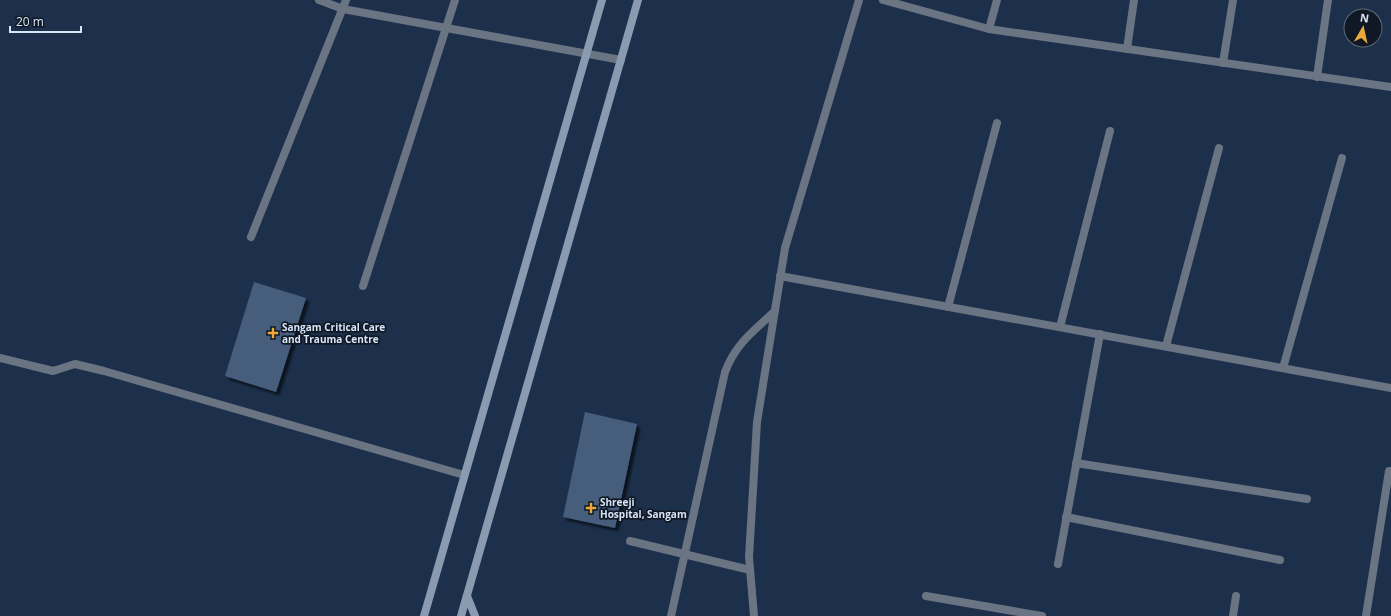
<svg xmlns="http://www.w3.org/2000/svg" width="1391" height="616" viewBox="0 0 1391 616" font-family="'Open Sans',sans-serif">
	<defs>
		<filter id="shadow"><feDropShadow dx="3.5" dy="3.5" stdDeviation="1" flood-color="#0009"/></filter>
	</defs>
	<rect width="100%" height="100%" fill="#1c304b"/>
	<g fill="#475d7b" filter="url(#shadow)">
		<path d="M 254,282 L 306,298 L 276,392 L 225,376 Z"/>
		<path d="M 585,412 L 637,424 L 615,528 L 563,517 Z"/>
	</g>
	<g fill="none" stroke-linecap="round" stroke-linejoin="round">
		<path stroke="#6a7482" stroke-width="8" d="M 0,358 L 53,371 L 75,364 L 104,371 L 464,475"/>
		<g stroke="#6a7482" stroke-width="8">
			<path d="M 319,0 L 343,9 L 621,60"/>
			<path d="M 883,0 L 989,29 L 1391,87"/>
			<path d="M 989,29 L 997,0"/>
			<path d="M 1127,49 L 1134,0"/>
			<path d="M 1223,63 L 1233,0"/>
			<path d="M 1317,77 L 1328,0"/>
			<path d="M 251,237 L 346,0"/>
			<path d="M 780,276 L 1391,388"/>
			<path d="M 363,286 L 455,0"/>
			<path d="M 948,307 L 997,123"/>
			<path d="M 1060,327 L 1110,131"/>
			<path d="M 1166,346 L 1219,148"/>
			<path d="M 1283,368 L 1342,158"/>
			<path d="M 1076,463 L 1307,499"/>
			<path d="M 1066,517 L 1280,560"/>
			<path d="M 630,541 L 750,570"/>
			<path d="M 1058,564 L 1100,334"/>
			<path d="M 926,596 L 1042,616"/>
			<path d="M 671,616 L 725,372 C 736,343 753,332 775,311"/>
			<path d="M 754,616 L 749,557 L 757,422 L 785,248 L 859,0"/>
			<path d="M 1233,616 L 1236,596"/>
			<path d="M 1366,616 L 1389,471 L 1391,471"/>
		</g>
		<g stroke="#8a9ab0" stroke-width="8">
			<path d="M 467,596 L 475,616"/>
			<path d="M 424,616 L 602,0"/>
			<path d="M 461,616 L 638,0"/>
		</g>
	</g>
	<g fill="#eba939" stroke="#0f1824" stroke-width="1.5">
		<path d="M271 327h4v4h4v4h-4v4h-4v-4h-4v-4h4z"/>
		<path d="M589 502h4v4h4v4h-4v4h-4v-4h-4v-4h4z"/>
	</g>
	<g text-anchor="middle" stroke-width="3.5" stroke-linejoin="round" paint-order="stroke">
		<g font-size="10" font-weight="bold" fill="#d8e5f7" stroke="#0f1824" text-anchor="start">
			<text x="282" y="331">Sangam Critical Care<tspan x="282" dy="12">and Trauma Centre</tspan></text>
			<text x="600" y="506">Shreeji<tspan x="600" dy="12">Hospital, Sangam</tspan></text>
		</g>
	</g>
	<g transform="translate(1363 28) rotate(9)"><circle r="19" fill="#0f1824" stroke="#5f6a78"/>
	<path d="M0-3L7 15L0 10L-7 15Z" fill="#eba939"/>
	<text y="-6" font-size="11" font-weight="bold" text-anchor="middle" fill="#d8e5f7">N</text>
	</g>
	<path d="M10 26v6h71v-6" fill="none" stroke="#d8e5f7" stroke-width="2"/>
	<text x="16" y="26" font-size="12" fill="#d8e5f7" stroke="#0f1824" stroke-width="3" paint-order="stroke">20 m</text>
</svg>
